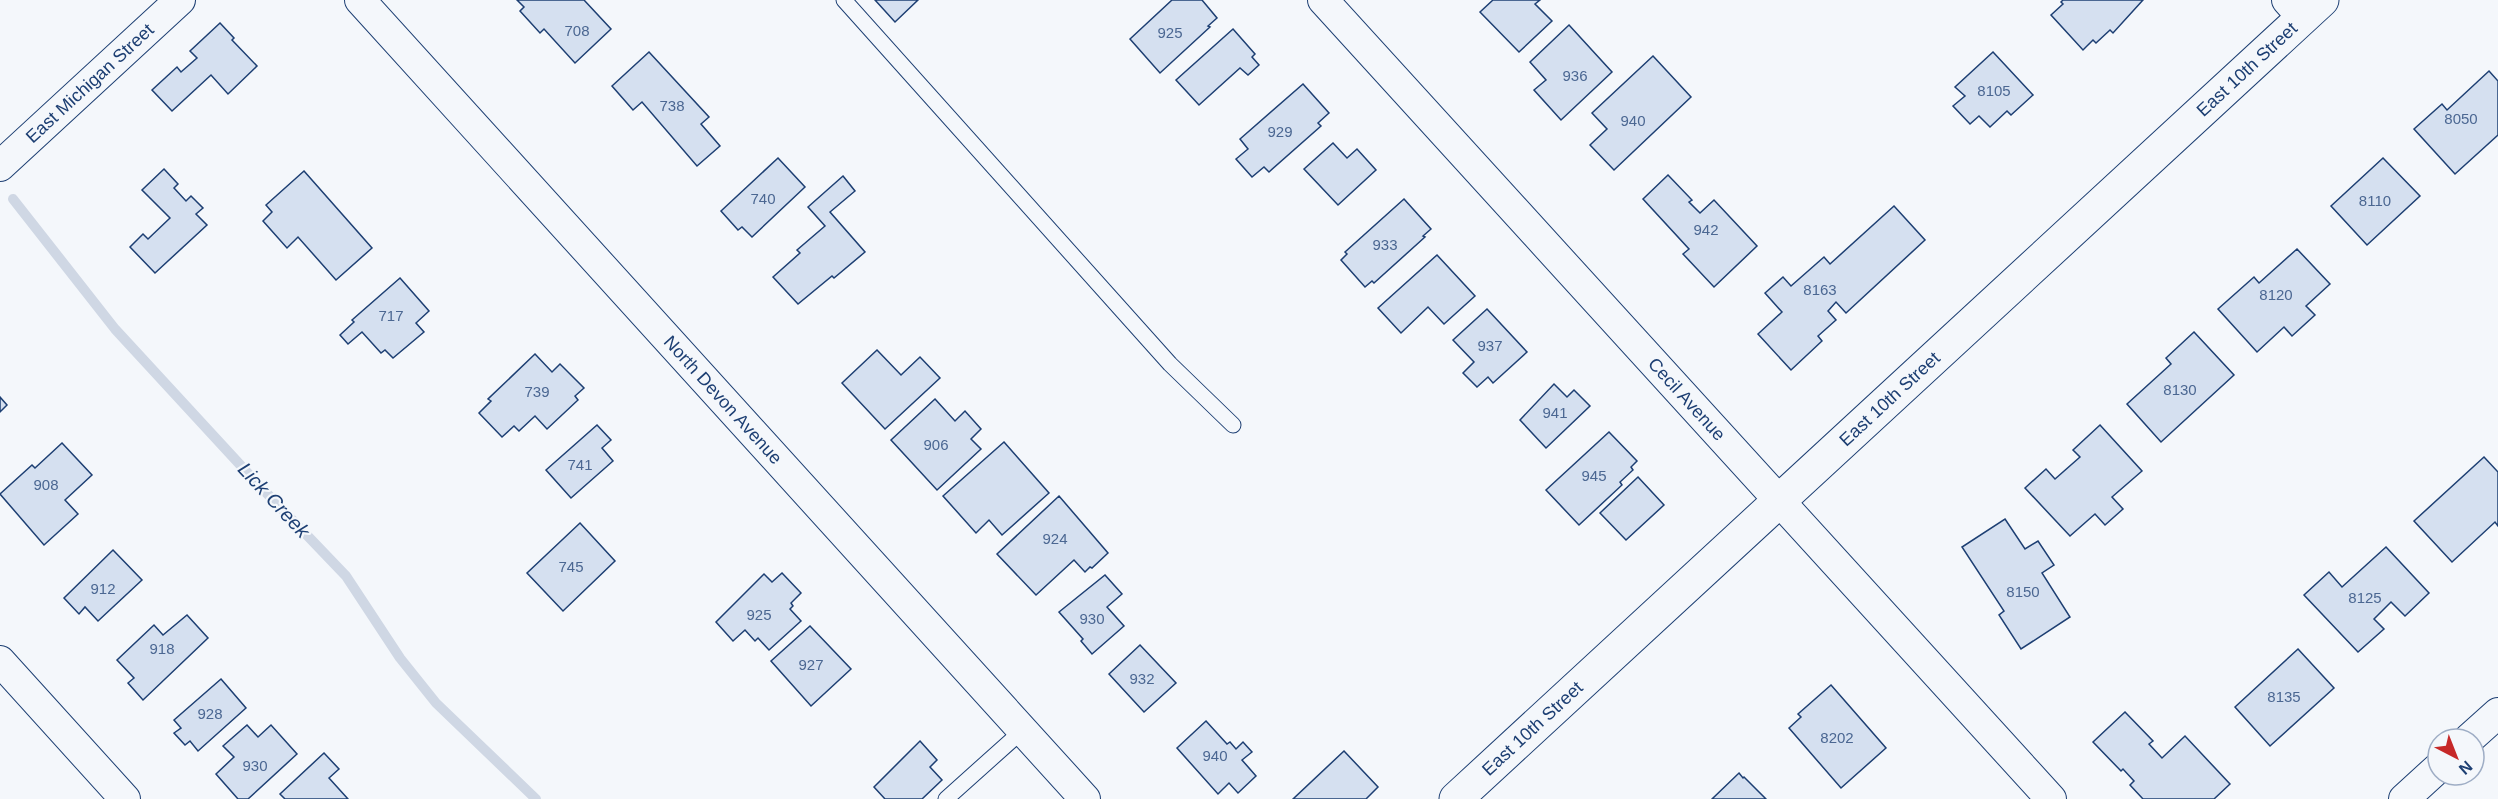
<svg xmlns="http://www.w3.org/2000/svg" width="2498" height="799" viewBox="0 0 2498 799" font-family="Helvetica,sans-serif">
	<rect width="100%" height="100%" fill="#f4f7fb"/>
	<g fill="none" stroke-linecap="round" stroke-linejoin="round">
		<path stroke="#cfd7e4" stroke-width="10" d="M 13,199 L 115,329 L 256,482 L 346,576 L 400,658 L 436,703 L 536,799"/>
	</g>
	<g fill="#d5e0f0" stroke="#1d3f73" stroke-width="1.5">
		<path d="M 517,0 L 584,0 L 611,29 L 575,63 L 544,29 L 540,33 L 520,11 L 524,7 Z"/>
		<path d="M 875,0 L 918,0 L 895,22 Z"/>
		<path d="M 1172,0 L 1202,0 L 1217,18 L 1208,26 L 1210,27 L 1160,73 L 1130,39 Z"/>
		<path d="M 1493,0 L 1540,0 L 1535,4 L 1552,21 L 1519,52 L 1480,12 Z"/>
		<path d="M 2063,0 L 2143,0 L 2113,33 L 2110,30 L 2096,43 L 2093,40 L 2083,50 L 2051,15 L 2063,4 L 2061,2 Z"/>
		<path d="M 220,23 L 234,38 L 232,40 L 257,66 L 228,94 L 211,75 L 172,111 L 152,90 L 177,67 L 181,72 L 197,58 L 190,51 Z"/>
		<path d="M 1569,25 L 1612,72 L 1561,120 L 1534,90 L 1546,80 L 1530,62 Z"/>
		<path d="M 1233,29 L 1255,54 L 1252,57 L 1259,65 L 1248,75 L 1240,68 L 1199,105 L 1176,80 Z"/>
		<path d="M 649,52 L 709,117 L 701,124 L 720,146 L 697,166 L 642,102 L 633,110 L 612,86 Z"/>
		<path d="M 1993,52 L 2033,95 L 2011,115 L 2007,111 L 1990,127 L 1979,116 L 1970,124 L 1953,106 L 1965,96 L 1955,87 Z"/>
		<path d="M 1653,56 L 1691,97 L 1614,170 L 1590,145 L 1607,129 L 1592,113 Z"/>
		<path d="M 2489,71 L 2498,81 L 2498,135 L 2455,174 L 2414,129 L 2442,104 L 2447,110 Z"/>
		<path d="M 1303,84 L 1329,113 L 1318,123 L 1321,126 L 1269,172 L 1264,167 L 1252,177 L 1236,159 L 1248,149 L 1240,139 Z"/>
		<path d="M 1333,143 L 1347,158 L 1357,149 L 1376,170 L 1338,205 L 1304,169 Z"/>
		<path d="M 778,158 L 805,187 L 752,237 L 742,227 L 738,230 L 721,211 Z"/>
		<path d="M 2383,158 L 2420,196 L 2367,245 L 2331,206 Z"/>
		<path d="M 164,169 L 178,184 L 174,188 L 186,201 L 191,196 L 203,208 L 196,214 L 207,225 L 155,273 L 130,247 L 143,234 L 148,239 L 170,218 L 142,190 Z"/>
		<path d="M 304,171 L 372,248 L 336,280 L 298,237 L 287,248 L 263,221 L 272,212 L 266,205 Z"/>
		<path d="M 1668,175 L 1692,200 L 1689,202 L 1700,213 L 1714,200 L 1757,246 L 1714,287 L 1683,254 L 1689,249 L 1643,199 Z"/>
		<path d="M 843,176 L 855,191 L 830,212 L 865,252 L 834,278 L 832,276 L 798,304 L 773,277 L 800,253 L 797,250 L 825,226 L 808,207 Z"/>
		<path d="M 1404,199 L 1431,229 L 1423,236 L 1425,237 L 1374,283 L 1372,281 L 1365,287 L 1341,260 L 1347,254 L 1345,252 Z"/>
		<path d="M 1894,206 L 1925,240 L 1846,313 L 1836,302 L 1828,311 L 1836,320 L 1818,336 L 1822,341 L 1791,370 L 1758,334 L 1782,312 L 1765,293 L 1783,277 L 1791,286 L 1824,257 L 1830,264 Z"/>
		<path d="M 2297,249 L 2330,284 L 2306,306 L 2315,315 L 2292,336 L 2284,327 L 2257,352 L 2218,309 L 2254,277 L 2259,283 Z"/>
		<path d="M 1437,255 L 1475,296 L 1444,324 L 1428,307 L 1401,333 L 1378,308 Z"/>
		<path d="M 400,278 L 429,311 L 416,323 L 424,332 L 393,358 L 385,350 L 381,353 L 362,332 L 348,344 L 340,335 L 354,322 L 352,320 Z"/>
		<path d="M 1487,309 L 1527,352 L 1493,383 L 1488,377 L 1477,387 L 1463,373 L 1474,362 L 1453,340 Z"/>
		<path d="M 2194,332 L 2234,375 L 2161,442 L 2127,404 L 2171,364 L 2166,358 Z"/>
		<path d="M 877,350 L 901,375 L 920,357 L 940,378 L 885,429 L 842,383 Z"/>
		<path d="M 535,354 L 552,372 L 560,364 L 584,388 L 575,396 L 578,400 L 547,429 L 535,416 L 519,431 L 514,426 L 502,437 L 479,413 L 491,401 L 488,399 Z"/>
		<path d="M 1554,384 L 1567,397 L 1574,390 L 1590,406 L 1546,448 L 1520,420 Z"/>
		<path d="M 0,397 L 7,405 L 0,412 Z"/>
		<path d="M 935,399 L 955,421 L 965,411 L 981,429 L 971,439 L 981,449 L 937,490 L 891,440 Z"/>
		<path d="M 597,425 L 611,440 L 602,448 L 613,461 L 571,498 L 546,470 Z"/>
		<path d="M 2100,425 L 2142,471 L 2112,497 L 2123,509 L 2105,525 L 2095,514 L 2070,536 L 2025,488 L 2046,469 L 2055,479 L 2080,457 L 2073,450 Z"/>
		<path d="M 1609,432 L 1637,461 L 1631,467 L 1633,470 L 1620,482 L 1622,485 L 1579,525 L 1546,490 Z"/>
		<path d="M 1004,442 L 1049,493 L 1002,535 L 989,520 L 976,533 L 943,496 Z"/>
		<path d="M 62,443 L 92,475 L 65,500 L 78,514 L 44,545 L 0,494 L 32,465 L 35,468 Z"/>
		<path d="M 2484,457 L 2498,472 L 2498,526 L 2495,522 L 2452,562 L 2414,521 Z"/>
		<path d="M 1638,477 L 1664,505 L 1626,540 L 1600,513 Z"/>
		<path d="M 1059,496 L 1108,553 L 1092,568 L 1090,567 L 1085,572 L 1074,560 L 1036,595 L 997,554 Z"/>
		<path d="M 2005,519 L 2025,549 L 2038,541 L 2054,565 L 2042,573 L 2070,617 L 2021,649 L 1999,615 L 2004,611 L 1962,547 Z"/>
		<path d="M 580,523 L 615,561 L 563,611 L 527,573 Z"/>
		<path d="M 2386,547 L 2429,593 L 2405,616 L 2391,602 L 2374,619 L 2384,629 L 2358,652 L 2304,595 L 2329,572 L 2342,587 Z"/>
		<path d="M 113,550 L 142,580 L 98,621 L 85,607 L 79,614 L 64,598 Z"/>
		<path d="M 782,573 L 801,593 L 791,603 L 793,606 L 790,609 L 801,621 L 769,650 L 758,638 L 755,641 L 745,630 L 733,641 L 716,622 L 764,574 L 772,582 Z"/>
		<path d="M 1105,575 L 1122,594 L 1107,607 L 1124,626 L 1092,654 L 1081,641 L 1083,639 L 1059,612 Z"/>
		<path d="M 187,615 L 208,638 L 143,700 L 128,683 L 134,678 L 117,660 L 154,625 L 163,635 Z"/>
		<path d="M 810,626 L 851,669 L 811,706 L 771,661 Z"/>
		<path d="M 1140,645 L 1176,683 L 1144,712 L 1109,674 Z"/>
		<path d="M 2298,649 L 2334,688 L 2270,746 L 2235,707 Z"/>
		<path d="M 221,679 L 246,708 L 198,751 L 190,741 L 185,745 L 174,733 L 181,728 L 174,720 Z"/>
		<path d="M 1831,685 L 1886,748 L 1841,788 L 1789,728 L 1801,717 L 1798,714 Z"/>
		<path d="M 2125,712 L 2153,741 L 2149,744 L 2162,758 L 2185,736 L 2230,784 L 2214,799 L 2143,799 L 2130,785 L 2134,781 L 2123,769 L 2121,771 L 2093,742 Z"/>
		<path d="M 1206,721 L 1227,744 L 1230,742 L 1236,749 L 1243,742 L 1252,752 L 1242,760 L 1256,776 L 1238,793 L 1229,783 L 1218,794 L 1177,748 Z"/>
		<path d="M 247,725 L 258,737 L 271,725 L 297,754 L 248,799 L 238,799 L 216,774 L 234,757 L 223,746 Z"/>
		<path d="M 920,741 L 937,760 L 930,767 L 942,780 L 922,799 L 885,799 L 874,787 Z"/>
		<path d="M 1344,751 L 1378,787 L 1366,799 L 1293,799 Z"/>
		<path d="M 324,753 L 339,769 L 329,778 L 348,799 L 285,799 L 280,794 Z"/>
		<path d="M 1739,773 L 1743,778 L 1744,777 L 1766,799 L 1712,799 Z"/>
	</g>
	<g fill="none" stroke-linecap="round" stroke-linejoin="round">
		<g stroke="#1d3f73" stroke-width="17">
			<g id="service">
				<path d="M 844,0 L 1170,364 L 1233,425"/>
				<path d="M 946,799 L 1023,730"/>
			</g>
		</g>
		<g stroke="#1d3f73" stroke-width="32">
			<g id="minor">
				<path id="s1" d="M 360,0 L 1085,799"/>
				<path id="s2" d="M 1323,0 L 2051,799"/>
				<path d="M 2287,0 L 2303,18"/>
				<path id="s3" d="M 0,166 L 180,0"/>
				<path d="M 0,661 L 125,799"/>
				<path d="M 2469,739 L 2498,713"/>
				<path d="M 2404,799 L 2438,768"/>
			</g>
		</g>
		<g stroke="#1d3f73" stroke-width="35">
			<g id="secondary">
				<path id="s4" d="M 1456,799 L 2322,0"/>
			</g>
		</g>
		<use href="#service" stroke="#f4f7fb" stroke-width="15"/>
		<use href="#minor" stroke="#f4f7fb" stroke-width="30"/>
		<use href="#secondary" stroke="#f4f7fb" stroke-width="33"/>
	</g>
	<g text-anchor="middle" stroke-width="4.5" stroke-linejoin="round" paint-order="stroke">
		<g font-size="15" fill="#4b6792">
			<text x="577" y="36">708</text>
			<text x="1170" y="38">925</text>
			<text x="1575" y="81">936</text>
			<text x="1994" y="96">8105</text>
			<text x="672" y="111">738</text>
			<text x="2461" y="124">8050</text>
			<text x="1633" y="126">940</text>
			<text x="1280" y="137">929</text>
			<text x="763" y="204">740</text>
			<text x="2375" y="206">8110</text>
			<text x="1706" y="235">942</text>
			<text x="1385" y="250">933</text>
			<text x="1820" y="295">8163</text>
			<text x="2276" y="300">8120</text>
			<text x="391" y="321">717</text>
			<text x="1490" y="351">937</text>
			<text x="2180" y="395">8130</text>
			<text x="537" y="397">739</text>
			<text x="1555" y="418">941</text>
			<text x="936" y="450">906</text>
			<text x="580" y="470">741</text>
			<text x="1594" y="481">945</text>
			<text x="46" y="490">908</text>
			<text x="1055" y="544">924</text>
			<text x="571" y="572">745</text>
			<text x="103" y="594">912</text>
			<text x="2023" y="597">8150</text>
			<text x="2365" y="603">8125</text>
			<text x="759" y="620">925</text>
			<text x="1092" y="624">930</text>
			<text x="162" y="654">918</text>
			<text x="811" y="670">927</text>
			<text x="1142" y="684">932</text>
			<text x="2284" y="702">8135</text>
			<text x="210" y="719">928</text>
			<text x="1837" y="743">8202</text>
			<text x="1215" y="761">940</text>
			<text x="255" y="771">930</text>
		</g>
		<g font-size="18" fill="#1d3f73" stroke="#f4f7fb">
			<text dy="6" stroke="none"><textPath href="#s4" startOffset="1076">East 10th Street</textPath></text>
			<text dy="6" stroke="none"><textPath href="#s3" startOffset="122">East Michigan Street</textPath></text>
			<text dy="6" stroke="none"><textPath href="#s1" startOffset="540">North Devon Avenue</textPath></text>
			<text dy="6" stroke="none"><textPath href="#s2" startOffset="540">Cecil Avenue</textPath></text>
			<text dy="6" stroke="none"><textPath href="#s4" startOffset="590">East 10th Street</textPath></text>
			<text dy="6" stroke="none"><textPath href="#s4" startOffset="104">East 10th Street</textPath></text>
		</g>
		<g font-size="20" font-style="italic" fill="#1d3f73" stroke="#f4f7fb">
			<text transform="translate(274 500) rotate(47)" y="7">Lick Creek</text>
		</g>
	</g>
	<g transform="translate(2456 757) rotate(138)"><circle r="28" fill="#f4f7fb" stroke="#9eadc5" stroke-width="1.5"/>
	<path d="M0-4.5L10 22L0 15L-10 22Z" fill="#c62828"/>
	<text y="-9" font-size="16" font-weight="bold" text-anchor="middle" fill="#1d3f73">N</text>
	</g>
</svg>
